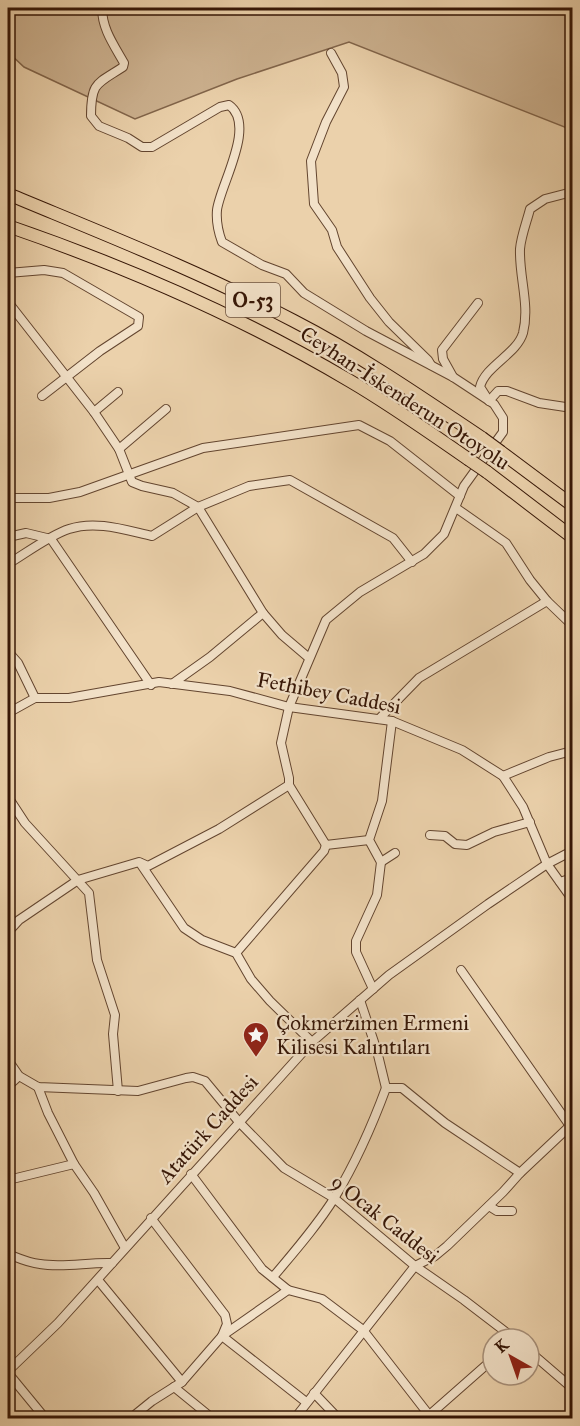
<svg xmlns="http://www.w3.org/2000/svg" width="580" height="1426" viewBox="0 0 580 1426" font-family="'IM FELL Great Primer',serif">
	<rect width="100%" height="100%" fill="#ebd1ab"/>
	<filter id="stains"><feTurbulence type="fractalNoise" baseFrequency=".00333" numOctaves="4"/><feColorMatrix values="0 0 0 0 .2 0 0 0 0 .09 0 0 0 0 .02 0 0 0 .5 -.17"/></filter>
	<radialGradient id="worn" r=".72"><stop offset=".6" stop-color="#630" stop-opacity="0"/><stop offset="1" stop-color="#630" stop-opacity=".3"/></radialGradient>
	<path fill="#ccb18f" stroke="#81644a" stroke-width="1.5" d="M 8,8 L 572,8 L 572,130 L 349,42 L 237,79 L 135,119 L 24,67 L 8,52 Z"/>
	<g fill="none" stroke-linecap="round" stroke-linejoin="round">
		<g stroke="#63452f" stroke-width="10">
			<g id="minor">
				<path d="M 102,8 C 102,29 114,45 124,63 L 123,67 C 97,84 91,82 91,116 L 99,126 L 128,138 L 142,147 L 152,147 L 220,107 L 229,105 C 257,125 220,185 217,210 C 216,221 218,231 222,242 L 262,265 L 286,274 L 304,293 L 366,331 L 453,377 L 494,404 L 503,418 L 503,432 L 464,486 L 444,534 L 424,554 L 360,592 L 326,620 L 289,707 L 281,743 L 289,778 L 289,785 L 326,845"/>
				<path d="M 331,53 L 342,73 L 344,87 L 326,122 L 311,161 L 314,204 L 332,230 L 337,247 L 370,298 L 389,322 L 428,360 L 431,365"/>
				<path d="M 8,273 L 44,270 L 63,273 L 139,317 L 138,326 L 100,351 L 42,396"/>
				<path d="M 8,302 L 94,412 L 119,449 L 132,482 L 142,486 L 173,493 L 198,507 L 263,613 L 282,635 L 309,658"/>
				<path d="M 453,377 L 443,359 L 442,350 L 478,303"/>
				<path d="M 487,398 L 480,387 C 485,366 517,354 523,333 C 530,305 519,277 520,249 C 521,236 527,221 530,209 L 545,199 L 572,192"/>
				<path d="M 489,401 L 498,391 L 507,391 L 539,403 L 572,408"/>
				<path d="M 94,412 L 118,392"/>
				<path d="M 119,449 L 166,409"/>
				<path d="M 8,498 L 49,498 L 80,492 L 203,448 L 359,425 L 390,441 L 460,496"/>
				<path d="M 456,508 L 506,543 L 530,580 L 547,601"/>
				<path d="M 8,537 L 26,533 L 51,539 L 151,685"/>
				<path d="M 8,564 C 25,554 50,535 69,529 C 96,520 125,530 152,536 L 198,507 L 249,486 L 290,480 L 393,538 L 412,562"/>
				<path d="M 8,655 L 11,655 L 18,663 L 35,698"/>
				<path d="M 172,684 L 210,657 L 263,613"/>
				<path d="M 8,713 L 35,698 L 69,698 L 159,682 L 230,691 L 289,707 L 392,721 L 462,750 L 503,776 L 523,807 L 547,864 L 572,899"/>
				<path d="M 379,719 L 419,678 L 547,601 L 572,625"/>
				<path d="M 503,776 L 549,757 L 572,751"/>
				<path d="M 8,797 L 25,823 L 89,893 L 97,960 L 115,1015 L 113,1034 L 118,1091"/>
				<path d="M 430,835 L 445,836 L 455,844 L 467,845 L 494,832 L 530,822"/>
				<path d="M 326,845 L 369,840"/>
				<path d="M 381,862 L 395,853"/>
				<path d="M 140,863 L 184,928 L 202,940 L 236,953 L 251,979 L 270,1001 L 312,1042"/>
				<path d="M 560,882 L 572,878"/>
				<path d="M 8,932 L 19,920 L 78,880 L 139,862 L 148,866 L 219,829 L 289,785"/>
				<path d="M 236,953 L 324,851 L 326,845"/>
				<path d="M 461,970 L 570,1126"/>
				<path d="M 373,989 L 356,952 L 356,941 L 377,895 L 381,862 L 369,840 L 382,801 L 392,721"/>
				<path d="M 360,1000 L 377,1051 L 386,1088"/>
				<path d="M 8,1060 L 19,1076 L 38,1087 L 138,1091 L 186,1078 L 193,1077 L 205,1081 L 239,1122 L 284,1168 L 334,1198 L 415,1266 L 464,1300 L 515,1339"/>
				<path d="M 8,1086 L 19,1076"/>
				<path d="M 38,1087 L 48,1113 L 74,1164 L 94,1193 L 125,1248"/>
				<path d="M 191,1174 L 262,1269 L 288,1290 L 322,1299 L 363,1330 L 429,1415"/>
				<path d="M 8,1180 L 74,1164"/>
				<path d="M 489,1206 L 497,1211 L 512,1211"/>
				<path d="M 151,1218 L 225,1315 L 227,1324 L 222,1336 L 306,1402"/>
				<path d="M 8,1254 C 18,1258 29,1263 40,1264 C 63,1268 88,1262 112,1263"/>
				<path d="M 273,1277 C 294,1252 317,1226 335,1197 C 356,1162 372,1126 386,1088 L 402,1088 L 445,1123 L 520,1173"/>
				<path d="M 98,1280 L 182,1382"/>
				<path d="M 529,1351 L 572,1388"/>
				<path d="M 8,1371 L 58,1323 L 312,1042 L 389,975 L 488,904 L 547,864 L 572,851"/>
				<path d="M 8,1373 L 45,1418"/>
				<path d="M 174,1387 L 212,1418"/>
				<path d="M 314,1393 L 338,1418"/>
				<path d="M 131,1418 L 152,1401 L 182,1382 L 222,1336 L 288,1290"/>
				<path d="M 295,1418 L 415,1266 L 435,1256 L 447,1246 L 503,1192 L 520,1173 L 572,1124"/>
				<path d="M 426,1418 L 493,1359"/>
			</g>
		</g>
		<g stroke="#361606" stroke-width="14">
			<g id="highway">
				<path d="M 8,194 C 104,234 201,272 294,321 C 360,355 421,397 482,438"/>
				<path d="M 8,226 C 127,267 242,317 350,381 C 391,405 429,432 468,459"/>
				<path d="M 501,452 L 572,505"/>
				<path d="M 487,472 L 572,537"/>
			</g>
		</g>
		<use href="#minor" stroke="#f2e1c8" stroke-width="8"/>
		<use href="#highway" stroke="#ebd1ab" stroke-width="12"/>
		<g stroke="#361606" stroke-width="14" stroke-linecap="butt">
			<g id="highway-bridge">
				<path d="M 482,438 L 501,452"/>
				<path d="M 468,459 L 487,472"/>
			</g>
		</g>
		<use href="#highway-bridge" stroke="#ebd1ab" stroke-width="12"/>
	</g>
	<defs>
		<g id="sight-pin" transform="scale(1.35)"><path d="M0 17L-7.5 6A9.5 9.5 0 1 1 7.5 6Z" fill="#8f2418" stroke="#f2e1c8"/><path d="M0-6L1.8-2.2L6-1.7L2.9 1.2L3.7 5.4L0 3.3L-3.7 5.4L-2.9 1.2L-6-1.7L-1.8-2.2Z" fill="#fff"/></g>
	</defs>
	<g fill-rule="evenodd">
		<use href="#sight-pin" x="256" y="1035"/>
	</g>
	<g text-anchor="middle" stroke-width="4.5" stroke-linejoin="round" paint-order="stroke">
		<rect fill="#f2e1c8" stroke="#6e5340" stroke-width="1.5" x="226" y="283" width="54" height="34" rx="4.5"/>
		<g font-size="20" font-weight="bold" fill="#361606">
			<text x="253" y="307">O-53</text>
		</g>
		<g font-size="21" fill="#361606" stroke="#f2e1c8">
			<text transform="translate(405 398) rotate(33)" y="7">Ceyhan-İskenderun Otoyolu</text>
			<text transform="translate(329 693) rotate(11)" y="7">Fethibey Caddesi</text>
			<text transform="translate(208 1129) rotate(-48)" y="7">Atatürk Caddesi</text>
			<text transform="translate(385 1219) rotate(38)" y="7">9 Ocak Caddesi</text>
		</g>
		<g font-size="21" fill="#361606" stroke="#f2e1c8" text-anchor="start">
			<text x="276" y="1030">Çokmerzimen Ermeni<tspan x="276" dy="24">Kilisesi Kalıntıları</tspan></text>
		</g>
	</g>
	<rect width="580" height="1426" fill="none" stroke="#ebd1ab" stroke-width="30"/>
	<rect x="9" y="9" width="562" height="1408" fill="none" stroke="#361606" stroke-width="3"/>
	<rect x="15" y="15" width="550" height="1396" fill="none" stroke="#361606" stroke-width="1.5"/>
	<g transform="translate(511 1357) rotate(320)"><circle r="28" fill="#f2e1c8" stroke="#a7907a" stroke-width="1.5"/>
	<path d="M0-4.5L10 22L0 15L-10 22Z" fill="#8f2418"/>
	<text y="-9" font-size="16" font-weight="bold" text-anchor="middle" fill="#361606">K</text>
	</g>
	<rect width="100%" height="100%" filter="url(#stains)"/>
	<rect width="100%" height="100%" fill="url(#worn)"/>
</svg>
